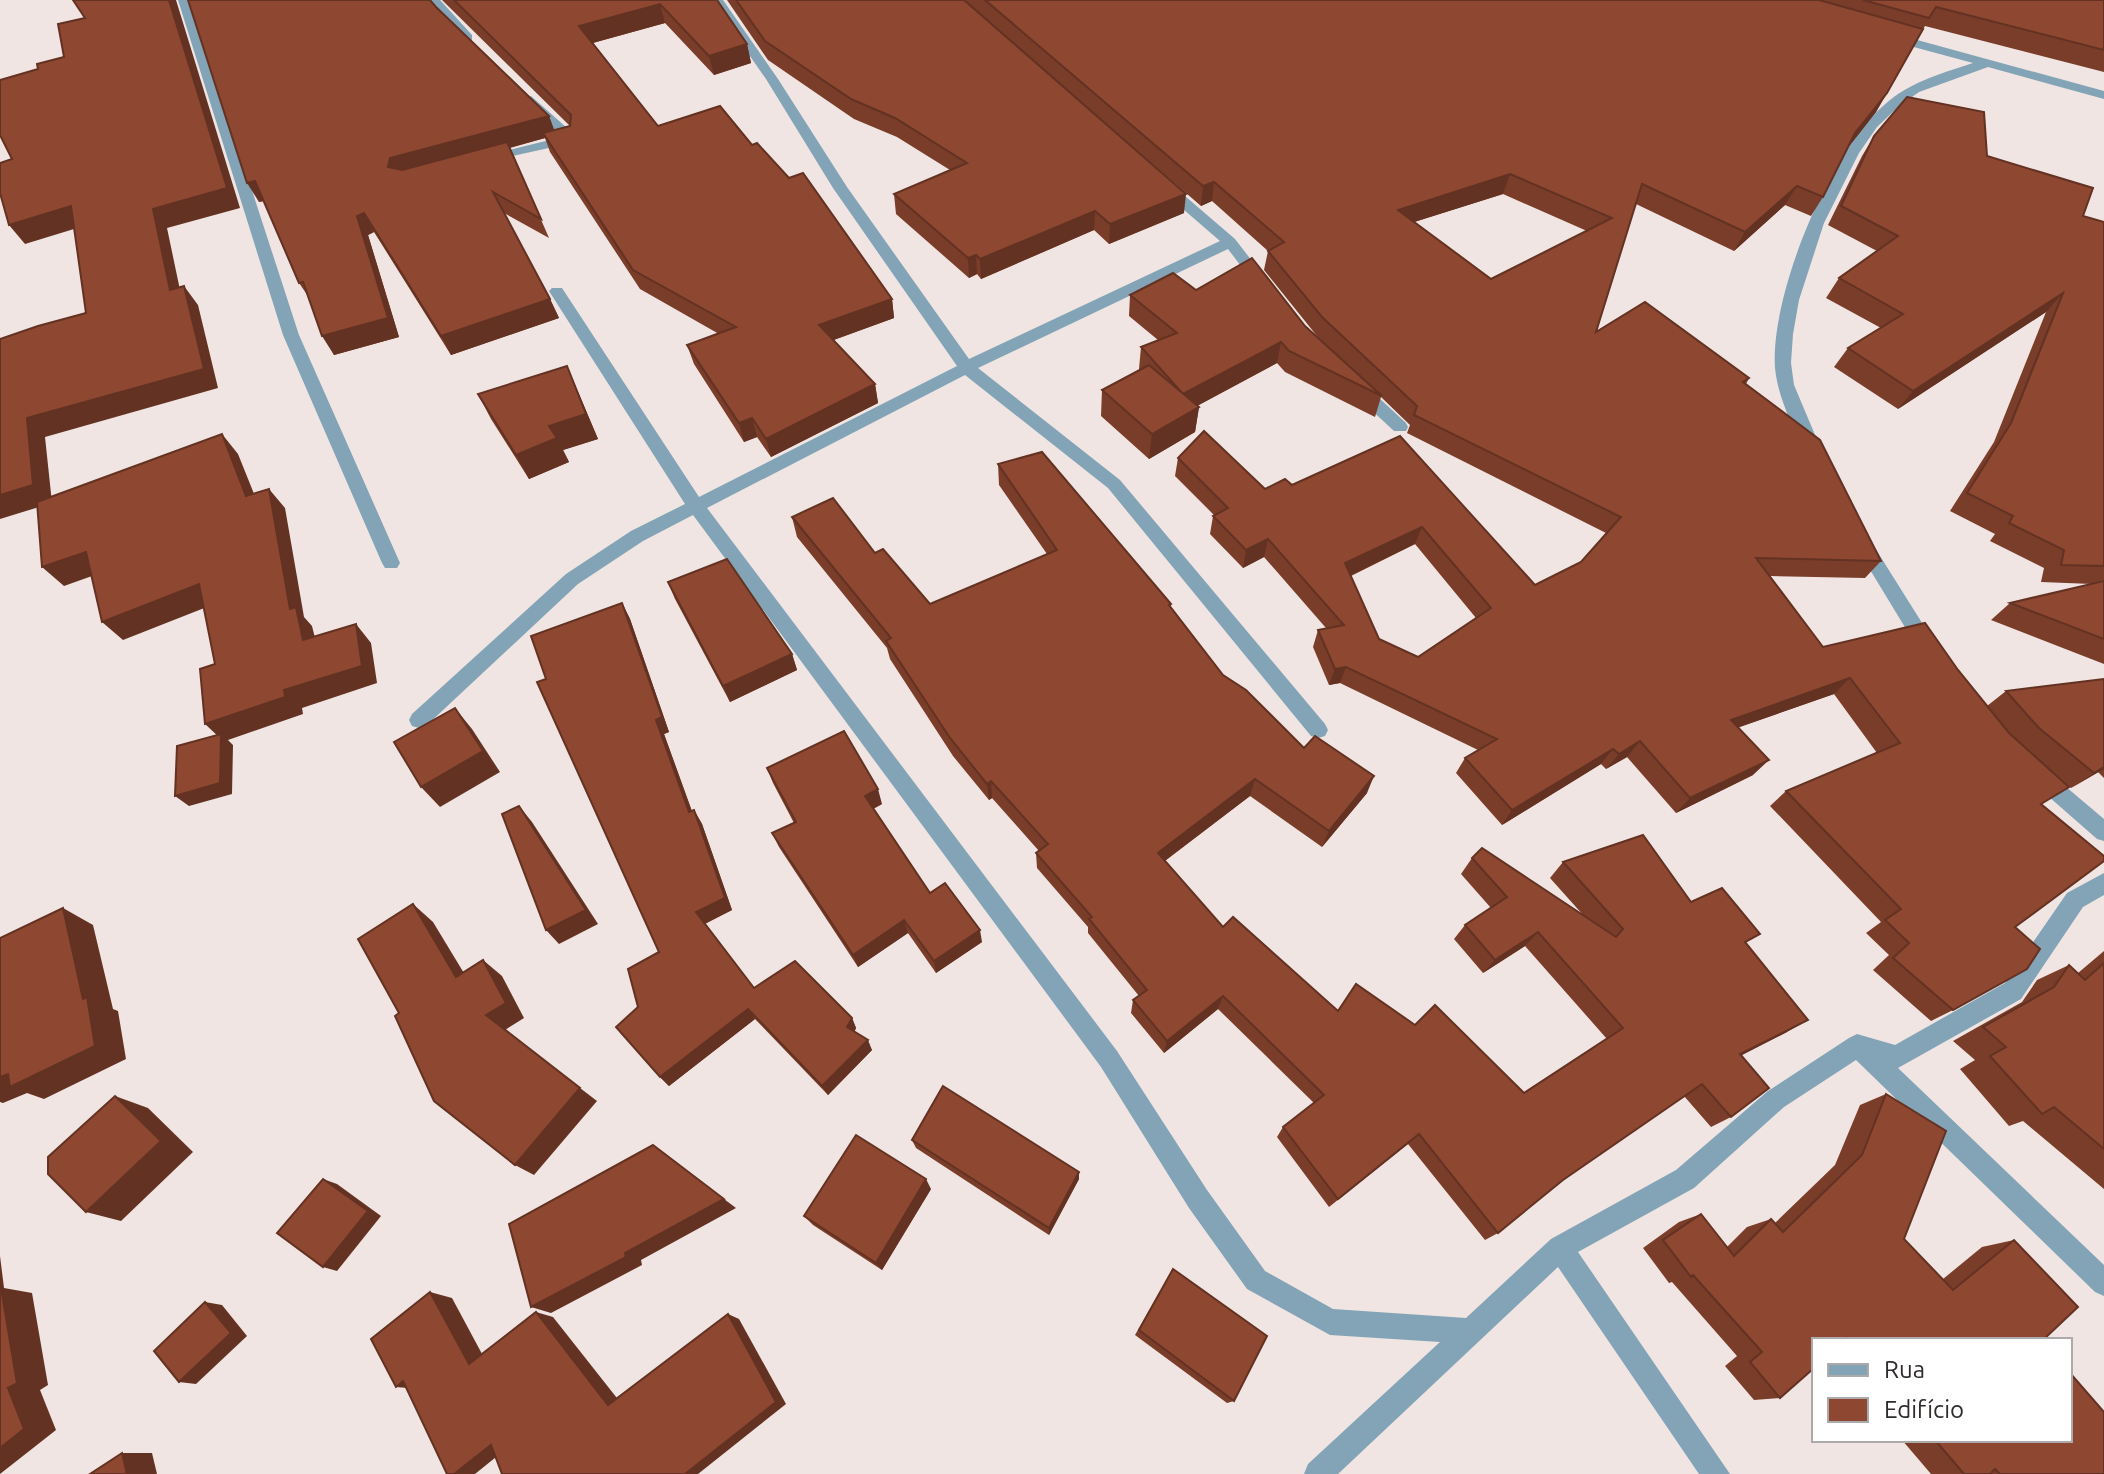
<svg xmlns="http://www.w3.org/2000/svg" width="2104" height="1474" viewBox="0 0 2104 1474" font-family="Ubuntu,sans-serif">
	<rect width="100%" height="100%" fill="#f0e5e2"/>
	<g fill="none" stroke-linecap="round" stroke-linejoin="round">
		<g fill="#82a4b6" fill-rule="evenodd">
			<path d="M 178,0 L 190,0 L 299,335 L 400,563 L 397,568 L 385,568 L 382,563 L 283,335 Z"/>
			<path d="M 427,0 L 440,0 L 472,35 L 472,41 L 464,41 Z"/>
			<path d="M 711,0 L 723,0 L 778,79 L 847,187 L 969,359 L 1220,241 L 1161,190 L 1161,184 L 1171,184 L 1235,239 L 1269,283 L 1266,286 L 1256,286 L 1228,249 L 978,368 L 1120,480 L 1325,724 L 1328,730 L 1325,736 L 1318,738 L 1311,736 L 1108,488 L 965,375 L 707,508 L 1117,1051 L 1207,1190 L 1265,1271 L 1333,1309 L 1466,1318 L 1551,1239 L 1676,1170 L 1768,1091 L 1849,1038 L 1857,1034 L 1895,1045 L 2005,983 L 2067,893 L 2104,873 L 2104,895 L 2083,907 L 2021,999 L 1898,1068 L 2104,1265 L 2104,1296 L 2095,1292 L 1856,1060 L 1784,1107 L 1694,1188 L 1578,1252 L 1730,1474 L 1699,1474 L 1558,1267 L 1338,1474 L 1304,1474 L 1308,1464 L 1440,1342 L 1330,1335 L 1247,1289 L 1189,1208 L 1101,1067 L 693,515 L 643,541 L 578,584 L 426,726 L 419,728 L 412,726 L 409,720 L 412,714 L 566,574 L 631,531 L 685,504 L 549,291 L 552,288 L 562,288 L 699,497 L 957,366 L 833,188 L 766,79 Z"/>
			<path d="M 1888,32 L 2104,91 L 2104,99 L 1988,67 L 1919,92 L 1898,107 L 1877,127 L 1859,153 L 1824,223 L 1799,300 L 1793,334 L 1791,363 L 1794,385 L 1821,449 L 1813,455 L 1807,453 C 1793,428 1778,398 1775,368 C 1770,294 1831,146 1890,100 C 1914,81 1945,72 1973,63 L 1884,39 L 1882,36 Z"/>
			<path d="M 531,96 L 576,136 L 576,142 L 481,163 L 481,157 L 562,137 L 526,103 L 524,100 Z"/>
			<path d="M 1359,383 L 1365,385 L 1406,423 L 1408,427 L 1406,431 L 1394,431 L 1353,393 L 1353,385 Z"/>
			<path d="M 1864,538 L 1870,540 L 1934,642 L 1937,647 L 1934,652 L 1920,652 L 1855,545 Z"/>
			<path d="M 2039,767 L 2046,770 L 2104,819 L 2104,841 L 2097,839 L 2032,782 L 2029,776 L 2032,770 Z"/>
		</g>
	</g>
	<g fill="#7a3d2a" fill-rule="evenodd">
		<path d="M 442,0 L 717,0 L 747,44 L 751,63 L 714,75 L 665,23 L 593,43 L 658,126 L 752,145 L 892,299 L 894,318 L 833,340 L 875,384 L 878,403 L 771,457 L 757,437 L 744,442 L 694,364 L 687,345 L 719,334 L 640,289 L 550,152 L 545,138 L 510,148 L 549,238 L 504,213 L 550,299 L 559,318 L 451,355 L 374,232 L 368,235 L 399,337 L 334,355 L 308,296 L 299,283 L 264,201 L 259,202 L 436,7 L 549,116 L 554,130 L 570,126 Z"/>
		<path d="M 727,0 L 2104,0 L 2104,72 L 1925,26 L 1876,112 L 1849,146 L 1823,197 L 1811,216 L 1785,205 L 1734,251 L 1636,204 L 1596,332 L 1749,378 L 1746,384 L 1881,561 L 1865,578 L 1770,576 L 1823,647 L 1958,670 L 1987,706 L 2006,691 L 2104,679 L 2104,778 L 2098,772 L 2071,788 L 2052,772 L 2042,805 L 2015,927 L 1953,1010 L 1931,1021 L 1873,970 L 1889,955 L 1866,933 L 1881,922 L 1770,806 L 1786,791 L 1877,753 L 1834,694 L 1739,727 L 1753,775 L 1676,813 L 1627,757 L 1606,769 L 1601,764 L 1502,825 L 1456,773 L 1465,758 L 1478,750 L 1340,683 L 1329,685 L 1313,647 L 1318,630 L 1326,628 L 1264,557 L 1243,568 L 1210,534 L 1213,516 L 1214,515 L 1175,476 L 1178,458 L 1265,489 L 1292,485 L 1400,436 L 1535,585 L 1581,562 L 1606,533 L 1407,433 L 1410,425 L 1381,397 L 1375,417 L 1285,372 L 1277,363 L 1197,406 L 1199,407 L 1195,432 L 1149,459 L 1101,416 L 1102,390 L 1140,370 L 1139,369 L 1141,347 L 1158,340 L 1129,316 L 1130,295 L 1196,290 L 1305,326 L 1344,362 L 1317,336 L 1264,270 L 1268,251 L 1212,201 L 1201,206 L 1028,56 L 1184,213 L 1109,244 L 1094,230 L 981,279 L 977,274 L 969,278 L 896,214 L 894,194 L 950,170 L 897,137 L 854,119 L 768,60 ZM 1503,194 L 1587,231 L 1491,279 L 1414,222 ZM 1415,544 L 1476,618 L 1418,657 L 1379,639 L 1351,576 Z"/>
		<path d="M 1874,136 L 1987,156 L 2083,216 L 2104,222 L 2104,664 L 1991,620 L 2010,603 L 2092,584 L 2041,582 L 2044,568 L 1990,541 L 1995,534 L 1950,511 L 1994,442 L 2046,312 L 1898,409 L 1834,367 L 1848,348 L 1881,328 L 1826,298 L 1839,278 L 1877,251 L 1828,225 L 1862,156 Z"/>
		<path d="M 567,366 L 598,439 L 563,450 L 569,462 L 529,479 L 491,419 L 478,394 Z"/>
		<path d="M 998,464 L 1171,604 L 1171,607 L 1223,675 L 1304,748 L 1367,793 L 1322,847 L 1250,796 L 1165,861 L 1223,927 L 1338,1011 L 1415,1025 L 1524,1093 L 1607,1039 L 1525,946 L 1483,973 L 1454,939 L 1465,925 L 1491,908 L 1461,874 L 1472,858 L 1584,916 L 1550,878 L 1563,862 L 1691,902 L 1747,944 L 1787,1032 L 1741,1055 L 1731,1117 L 1711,1127 L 1684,1096 L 1563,1180 L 1498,1233 L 1485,1240 L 1408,1144 L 1329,1207 L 1277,1137 L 1283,1127 L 1314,1103 L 1218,1009 L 1164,1053 L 1131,1013 L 1133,1000 L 1139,996 L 1088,933 L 1088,927 L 1037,868 L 1036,853 L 1039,851 L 992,798 L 989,800 L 953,756 L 890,659 L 887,648 L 797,537 L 792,517 L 875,553 L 930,604 L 1047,554 L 999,485 Z"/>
		<path d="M 668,582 L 792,654 L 797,670 L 730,702 L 675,599 Z"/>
		<path d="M 622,603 L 630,619 L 669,732 L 664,734 L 692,811 L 694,810 L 702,824 L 732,910 L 705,924 L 754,988 L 852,1018 L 856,1028 L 854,1032 L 872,1050 L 828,1095 L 755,1019 L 669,1086 L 660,1077 L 638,1007 L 659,952 L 546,679 Z"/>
		<path d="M 767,768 L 882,804 L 873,809 L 930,893 L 982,942 L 936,973 L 908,933 L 858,967 L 779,847 L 772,833 L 794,823 L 773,783 Z"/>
		<path d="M 2104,951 L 2104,1189 L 2023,1121 L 2009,1126 L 1960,1069 L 1975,1060 L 1953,1041 L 2022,1002 L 2037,980 L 2069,965 L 2078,973 Z"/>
		<path d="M 1886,1094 L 1904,1239 L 1943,1279 L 1982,1247 L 2014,1240 L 2043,1340 L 1814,1340 L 1780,1398 L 1754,1400 L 1725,1366 L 1737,1356 L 1672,1282 L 1669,1283 L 1643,1248 L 1679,1222 L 1701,1214 L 1727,1247 L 1747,1227 L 1771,1219 L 1775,1223 L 1835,1165 L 1860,1105 Z"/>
		<path d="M 912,1140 L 1079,1172 L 1079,1179 L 1049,1235 L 916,1148 Z"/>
		<path d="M 931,1189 L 882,1270 L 813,1225 L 804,1216 Z"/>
		<path d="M 1169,1276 L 1234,1401 L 1227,1403 L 1135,1335 Z"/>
		<path d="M 1902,1440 L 2070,1440 L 2104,1474 L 1931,1474 Z"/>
	</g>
	<g fill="#633222">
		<path d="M 169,0 L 176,0 L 240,208 L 167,228 L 184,309 L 170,290 L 153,209 Z"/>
		<path d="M 660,4 L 665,23 L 585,45 L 579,26 Z"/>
		<path d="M 747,44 L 751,63 L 714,75 L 709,56 Z"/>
		<path d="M 1887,93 L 1876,112 L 1844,153 L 1855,133 Z"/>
		<path d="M 549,116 L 556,135 L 543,133 L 545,138 L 400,177 L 388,167 L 390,158 Z"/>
		<path d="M 1510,174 L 1503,194 L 1392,229 L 1398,210 Z"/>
		<path d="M 255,181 L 267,200 L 259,202 L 247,183 Z"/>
		<path d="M 1214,182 L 1212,201 L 1201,206 L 1203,186 Z"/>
		<path d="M 1797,186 L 1785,205 L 1734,251 L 1745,232 Z"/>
		<path d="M 1186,194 L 1184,213 L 1109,244 L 1110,224 Z"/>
		<path d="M 71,206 L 87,225 L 25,244 L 9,225 Z"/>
		<path d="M 1095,211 L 1094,230 L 981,279 L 980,259 Z"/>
		<path d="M 364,213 L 374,232 L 368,235 L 399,337 L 334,355 L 322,336 L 357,216 Z"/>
		<path d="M 976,255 L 977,274 L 969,278 L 968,258 Z"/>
		<path d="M 184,286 L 198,305 L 218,388 L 45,437 L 52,503 L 0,519 L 0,495 L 27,418 Z"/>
		<path d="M 2063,293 L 2046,312 L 1898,409 L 1913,391 Z"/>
		<path d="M 550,299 L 559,318 L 451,355 L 441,336 Z"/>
		<path d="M 892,299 L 894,318 L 823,344 L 819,325 Z"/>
		<path d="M 1281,342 L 1277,363 L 1180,415 L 1183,394 Z"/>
		<path d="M 567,366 L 598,439 L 563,450 L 569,462 L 529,479 L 516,455 L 549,426 Z"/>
		<path d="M 875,384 L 878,403 L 771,457 L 766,439 Z"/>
		<path d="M 1199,407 L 1195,432 L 1149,459 L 1152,434 Z"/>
		<path d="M 752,418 L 757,437 L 744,442 L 739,423 Z"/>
		<path d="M 222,434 L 238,454 L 263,516 L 246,496 Z"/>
		<path d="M 269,489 L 285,508 L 304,617 L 312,626 L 320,658 L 303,640 L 290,609 Z"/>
		<path d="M 1422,527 L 1415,544 L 1339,581 L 1345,563 Z"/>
		<path d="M 1268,539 L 1264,557 L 1243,568 L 1246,550 Z"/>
		<path d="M 86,552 L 106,571 L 64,586 L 42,567 Z"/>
		<path d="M 199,584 L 217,603 L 123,640 L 102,622 Z"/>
		<path d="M 622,603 L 630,619 L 669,732 L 664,734 L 697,826 L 689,812 L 656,720 Z"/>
		<path d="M 356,624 L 371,643 L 377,683 L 302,708 L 303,714 L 228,740 L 233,745 L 232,794 L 189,806 L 175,796 L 220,738 L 205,724 L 284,690 Z"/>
		<path d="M 792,654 L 797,670 L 730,702 L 723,686 Z"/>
		<path d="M 1346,667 L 1340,683 L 1329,685 L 1335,669 Z"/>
		<path d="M 1850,678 L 1834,694 L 1717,735 L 1731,720 Z"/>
		<path d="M 455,708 L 472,729 L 500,772 L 440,807 L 421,787 Z"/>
		<path d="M 1640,741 L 1627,757 L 1606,769 L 1619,754 Z"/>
		<path d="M 1613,749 L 1601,764 L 1502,825 L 1512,810 Z"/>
		<path d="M 1769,760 L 1753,775 L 1676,813 L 1690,798 Z"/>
		<path d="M 2104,767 L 2104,769 L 2071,788 L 2094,773 Z"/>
		<path d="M 1374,776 L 1367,793 L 1322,847 L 1329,831 Z"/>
		<path d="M 1255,779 L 1250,796 L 1155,868 L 1158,853 Z"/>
		<path d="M 991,781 L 992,798 L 989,800 L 987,784 Z"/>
		<path d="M 878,789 L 882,804 L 869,811 L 865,796 Z"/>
		<path d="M 519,806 L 532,822 L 598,924 L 559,944 L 546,930 Z"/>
		<path d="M 694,810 L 702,824 L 732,910 L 704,924 L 696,912 Z"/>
		<path d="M 413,904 L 433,922 L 476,993 L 456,977 Z"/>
		<path d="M 63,908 L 93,925 L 113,1009 L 118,1011 L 126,1059 L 44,1099 L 27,1093 L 3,1103 L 0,1102 L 0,1077 L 83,999 Z"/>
		<path d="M 904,920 L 908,933 L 858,967 L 853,955 Z"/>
		<path d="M 980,930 L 982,942 L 936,973 L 934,961 Z"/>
		<path d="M 1538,932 L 1525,946 L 1483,973 L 1495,960 Z"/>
		<path d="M 483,960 L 502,976 L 524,1018 L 505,1030 L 486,1015 Z"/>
		<path d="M 1223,996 L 1218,1009 L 1164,1053 L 1167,1041 Z"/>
		<path d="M 748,1009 L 755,1019 L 669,1086 L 660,1077 Z"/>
		<path d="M 852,1018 L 856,1028 L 852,1037 L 847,1027 Z"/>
		<path d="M 1808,1020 L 1787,1032 L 1721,1066 L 1740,1054 Z"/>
		<path d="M 868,1040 L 872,1050 L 828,1095 L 822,1086 Z"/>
		<path d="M 580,1088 L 597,1101 L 534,1175 L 515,1165 Z"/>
		<path d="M 115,1096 L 148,1108 L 193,1152 L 121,1221 L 86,1212 Z"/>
		<path d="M 1079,1172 L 1079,1179 L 1049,1235 L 1049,1228 Z"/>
		<path d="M 323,1179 L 337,1184 L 381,1216 L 337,1271 L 323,1267 Z"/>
		<path d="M 926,1179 L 931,1189 L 882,1270 L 876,1263 Z"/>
		<path d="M 724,1199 L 736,1208 L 641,1260 L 642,1265 L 551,1313 L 531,1307 L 625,1253 Z"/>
		<path d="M 0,1256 L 4,1288 L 32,1293 L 48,1385 L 40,1390 L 56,1430 L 0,1474 L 0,1448 L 8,1388 L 0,1306 Z"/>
		<path d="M 430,1292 L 452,1298 L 489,1367 L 469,1364 Z"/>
		<path d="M 205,1302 L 222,1305 L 247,1336 L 196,1384 L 179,1382 Z"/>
		<path d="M 536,1312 L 553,1317 L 624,1407 L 608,1405 Z"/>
		<path d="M 728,1314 L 739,1319 L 786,1404 L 698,1474 L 685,1474 Z"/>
		<path d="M 403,1381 L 419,1389 L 396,1387 Z"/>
		<path d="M 491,1445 L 511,1445 L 475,1474 L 454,1474 Z"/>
		<path d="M 122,1453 L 152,1453 L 157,1474 L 127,1474 Z"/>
	</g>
	<g fill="#8e4731" stroke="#633222" stroke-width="2" fill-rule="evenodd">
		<path d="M 73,0 L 169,0 L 227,188 L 153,209 L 170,290 L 184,286 L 204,369 L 27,418 L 33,485 L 0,495 L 0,339 L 38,326 L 86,313 L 71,206 L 9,225 L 0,193 L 0,163 L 12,159 L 0,135 L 0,80 L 38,69 L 37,64 L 64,57 L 58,24 L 85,18 Z"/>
		<path d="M 188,0 L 430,0 L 436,7 L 549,116 L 390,158 L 388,167 L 402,170 L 507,142 L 541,219 L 493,192 L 550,299 L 441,336 L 364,213 L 357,216 L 388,318 L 322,336 L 303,282 L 299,283 L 255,181 L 247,183 Z"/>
		<path d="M 454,0 L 717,0 L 747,44 L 709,56 L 660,4 L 579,26 L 658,126 L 720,106 L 752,145 L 757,143 L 789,178 L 803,173 L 892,299 L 819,325 L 875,384 L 766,439 L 752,418 L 739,423 L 687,345 L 736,327 L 633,270 L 543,133 L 570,126 L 571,115 Z"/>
		<path d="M 736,0 L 964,0 L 1186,194 L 1110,224 L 1095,211 L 980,259 L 976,255 L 968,258 L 894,194 L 967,163 L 895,118 L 851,99 L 765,41 Z"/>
		<path d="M 985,0 L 1819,0 L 1923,29 L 1887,93 L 1855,133 L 1823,197 L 1797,186 L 1745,232 L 1642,184 L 1596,332 L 1645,302 L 1749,378 L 1743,382 L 1820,440 L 1881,561 L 1756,558 L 1823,647 L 1925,623 L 1958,670 L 2009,733 L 2069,787 L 2041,804 L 2104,856 L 2104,861 L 2015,927 L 2040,949 L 2027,969 L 1953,1010 L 1893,958 L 1909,943 L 1885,920 L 1901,909 L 1786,791 L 1900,743 L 1850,678 L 1731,720 L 1769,760 L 1690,798 L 1640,741 L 1619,754 L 1613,749 L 1512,810 L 1465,758 L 1497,739 L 1346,667 L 1335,669 L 1318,630 L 1344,625 L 1268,539 L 1246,550 L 1213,516 L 1228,508 L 1178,458 L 1204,431 L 1265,489 L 1285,479 L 1292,485 L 1400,436 L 1535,585 L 1581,562 L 1621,517 L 1414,415 L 1417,406 L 1322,317 L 1268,251 L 1284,242 L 1214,182 L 1203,186 ZM 1510,174 L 1612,218 L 1491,279 L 1398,210 ZM 1422,527 L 1491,608 L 1418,657 L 1379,639 L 1345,563 Z"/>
		<path d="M 1863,0 L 2104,0 L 2104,50 L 1936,7 L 1929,18 Z"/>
		<path d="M 1907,97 L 1984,112 L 1987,156 L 2093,188 L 2083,216 L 2104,222 L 2104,566 L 2061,565 L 2064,550 L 2009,523 L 2013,516 L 1967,493 L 2011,423 L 2063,293 L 1913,391 L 1848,348 L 1903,314 L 1839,278 L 1898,236 L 1841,206 L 1874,136 Z"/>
		<path d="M 1252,258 L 1305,326 L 1382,396 L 1289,351 L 1281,342 L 1183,394 L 1141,347 L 1177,333 L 1130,295 L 1173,273 L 1196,290 Z"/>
		<path d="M 1149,365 L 1199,407 L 1152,434 L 1102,390 Z"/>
		<path d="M 567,366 L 586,414 L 549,426 L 557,438 L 516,455 L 478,394 Z"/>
		<path d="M 222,434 L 246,496 L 269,489 L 290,609 L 296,607 L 303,640 L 356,624 L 362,666 L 284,690 L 285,697 L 205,724 L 200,669 L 215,664 L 199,584 L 102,622 L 86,552 L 42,567 L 37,502 Z"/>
		<path d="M 1042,452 L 1171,604 L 1169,605 L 1223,675 L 1246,690 L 1304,748 L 1315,736 L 1374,776 L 1329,831 L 1255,779 L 1158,853 L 1223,927 L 1233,917 L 1338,1011 L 1356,984 L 1415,1025 L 1435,1005 L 1524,1093 L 1623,1028 L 1538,932 L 1495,960 L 1465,925 L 1507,897 L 1472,858 L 1482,848 L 1616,937 L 1623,929 L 1563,862 L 1643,835 L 1691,902 L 1722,888 L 1760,934 L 1745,942 L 1808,1020 L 1740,1054 L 1769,1088 L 1731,1117 L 1702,1084 L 1563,1180 L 1498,1233 L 1419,1134 L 1338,1199 L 1283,1127 L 1324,1095 L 1223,996 L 1167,1041 L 1133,1000 L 1147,990 L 1089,919 L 1092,917 L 1036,853 L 1048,844 L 991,781 L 987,784 L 950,738 L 886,641 L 891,638 L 792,517 L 833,498 L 875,553 L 883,549 L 930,604 L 1057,550 L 998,464 Z"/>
		<path d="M 727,559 L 792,654 L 723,686 L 668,582 Z"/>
		<path d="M 2104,581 L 2104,639 L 2010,603 Z"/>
		<path d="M 622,603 L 662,717 L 656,720 L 689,812 L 694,810 L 725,898 L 696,912 L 754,988 L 795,961 L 852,1018 L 847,1027 L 868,1040 L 822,1086 L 748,1009 L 660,1077 L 616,1027 L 638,1007 L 628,969 L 659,952 L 537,682 L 546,679 L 531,636 Z"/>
		<path d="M 2104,679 L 2104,767 L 2094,773 L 2039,728 L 2006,691 Z"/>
		<path d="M 455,708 L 483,751 L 421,787 L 394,742 Z"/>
		<path d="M 844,731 L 878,789 L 865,796 L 930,893 L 945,883 L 980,930 L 934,961 L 904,920 L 853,955 L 772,833 L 796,822 L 767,768 Z"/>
		<path d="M 221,734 L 220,783 L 175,796 L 177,746 Z"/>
		<path d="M 519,806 L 586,910 L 546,930 L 502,814 Z"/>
		<path d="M 413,904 L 456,977 L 483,960 L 506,1003 L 486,1015 L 580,1088 L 515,1165 L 434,1101 L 395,1016 L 399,1013 L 358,939 Z"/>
		<path d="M 63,908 L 83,999 L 87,997 L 95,1046 L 10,1087 L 8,1074 L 0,1077 L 0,938 Z"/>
		<path d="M 2104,963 L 2104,1149 L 2054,1107 L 2042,1114 L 1990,1056 L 2006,1047 L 1983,1027 L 2054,987 L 2069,965 L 2085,980 Z"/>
		<path d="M 943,1086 L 1079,1172 L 1049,1228 L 912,1140 Z"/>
		<path d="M 1886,1094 L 1946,1131 L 1904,1239 L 1953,1290 L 2014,1240 L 2078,1307 L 2043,1340 L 1848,1340 L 1847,1338 L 1845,1340 L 1814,1340 L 1814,1368 L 1780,1398 L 1750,1362 L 1762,1352 L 1693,1275 L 1691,1277 L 1663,1240 L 1701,1214 L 1734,1256 L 1771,1219 L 1783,1232 L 1862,1155 Z"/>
		<path d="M 115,1096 L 161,1141 L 86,1212 L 48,1174 L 48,1157 Z"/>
		<path d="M 856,1135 L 926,1179 L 876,1263 L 804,1216 Z"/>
		<path d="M 653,1145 L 724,1199 L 625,1253 L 626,1257 L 531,1307 L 509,1224 Z"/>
		<path d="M 323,1179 L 368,1211 L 323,1267 L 277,1233 Z"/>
		<path d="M 1173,1269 L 1267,1336 L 1234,1401 L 1139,1330 Z"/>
		<path d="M 1,1288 L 17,1383 L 8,1388 L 24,1429 L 0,1448 L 0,1289 Z"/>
		<path d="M 430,1292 L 469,1364 L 536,1312 L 608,1405 L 728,1314 L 776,1402 L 685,1474 L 502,1474 L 491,1445 L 454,1474 L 447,1474 L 403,1381 L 396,1387 L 371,1339 Z"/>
		<path d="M 205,1302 L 231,1333 L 179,1382 L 154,1351 Z"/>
		<path d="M 2070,1373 L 2104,1412 L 2104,1474 L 2000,1474 L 1995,1469 L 1990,1474 L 1964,1474 L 1935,1440 L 2070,1440 Z"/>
		<path d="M 122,1453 L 127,1474 L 90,1474 Z"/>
	</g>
	<rect x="1812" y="1338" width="260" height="104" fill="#ffffff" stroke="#acaaaa" stroke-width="2"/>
	<rect x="1828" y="1364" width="40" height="12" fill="#82a4b6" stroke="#acaaaa" stroke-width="2"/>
	<text x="1884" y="1378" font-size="24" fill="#2f2b2a">Rua</text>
	<rect x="1828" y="1398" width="40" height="24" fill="#8e4731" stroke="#acaaaa" stroke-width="2"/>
	<text x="1884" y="1418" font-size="24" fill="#2f2b2a">Edifício</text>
</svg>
